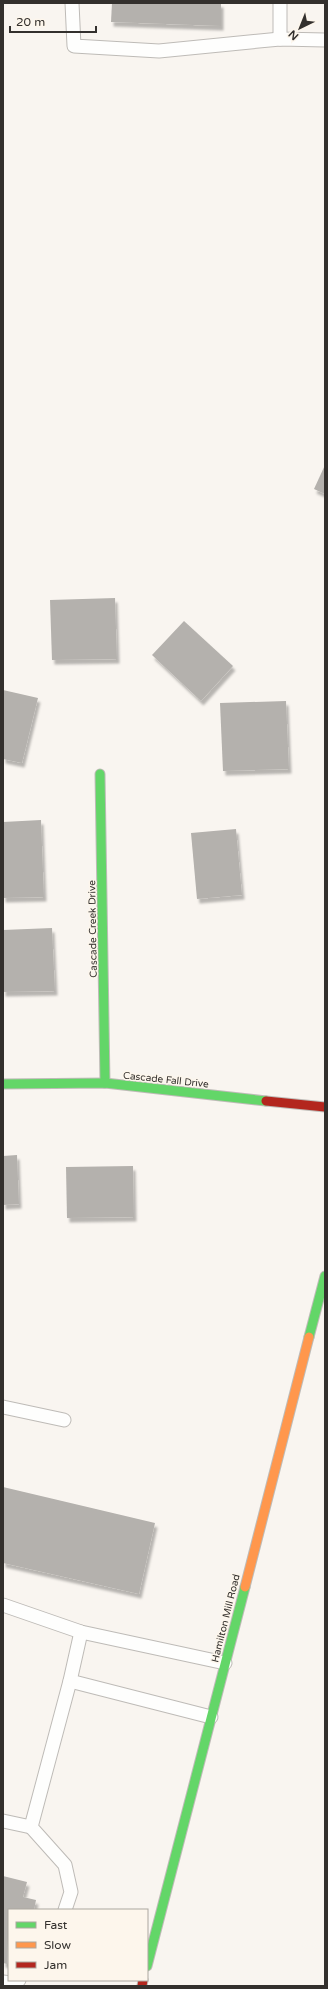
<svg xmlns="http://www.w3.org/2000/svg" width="328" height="1989" viewBox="0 0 328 1989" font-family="'Varela Round',sans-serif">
	<defs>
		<filter id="shadow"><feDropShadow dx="2.5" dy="4.5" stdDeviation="1" flood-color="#0004"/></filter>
	</defs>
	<rect width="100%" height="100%" fill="#f9f5f0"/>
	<g fill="#b4b1ad" filter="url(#shadow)">
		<path d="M 112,3 L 221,3 L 221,26 L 111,22 Z"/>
		<path d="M 325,465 L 325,494 L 314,489 Z"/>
		<path d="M 115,598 L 117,659 L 52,660 L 50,600 Z"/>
		<path d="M 184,621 L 233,666 L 201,701 L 152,655 Z"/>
		<path d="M 3,690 L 38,698 L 22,763 L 3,759 Z"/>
		<path d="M 286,701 L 289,769 L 223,771 L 220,703 Z"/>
		<path d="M 41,820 L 44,897 L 3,898 L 3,822 Z"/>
		<path d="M 236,829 L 242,895 L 197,899 L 191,833 Z"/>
		<path d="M 52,928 L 55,991 L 3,992 L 3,930 Z"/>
		<path d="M 17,1155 L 19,1204 L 3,1205 L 3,1156 Z"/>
		<path d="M 133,1166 L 134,1217 L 67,1218 L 66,1167 Z"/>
		<path d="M 3,1487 L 155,1523 L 139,1594 L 3,1563 Z"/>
		<path d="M 3,1876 L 27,1882 L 23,1897 L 36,1900 L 34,1910 L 9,1910 L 7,1964 L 3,1963 Z"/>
	</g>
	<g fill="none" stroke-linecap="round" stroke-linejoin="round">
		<g stroke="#bebbb7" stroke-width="15">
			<g id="lane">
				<path d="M 72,3 L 74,46 L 159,51 L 280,39 L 325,40"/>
				<path d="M 280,39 L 280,3"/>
				<path d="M 3,1407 L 64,1420"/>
				<path d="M 3,1605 L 81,1632 L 225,1663"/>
				<path d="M 70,1681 L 211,1717"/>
				<path d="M 3,1821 L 31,1827"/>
				<path d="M 65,1910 L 71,1892 L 65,1865 L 31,1827 L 70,1681 L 81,1632"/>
				<path d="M 3,1982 L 11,1983 L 19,1980"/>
			</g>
		</g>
		<g stroke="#bebbb7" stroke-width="11">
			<g id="fast">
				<path d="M 100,774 L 105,1083"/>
				<path d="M 3,1084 L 105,1083 L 266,1101"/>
				<path d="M 309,1337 L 325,1276"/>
				<path d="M 147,1966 L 245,1587"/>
			</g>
		</g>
		<g stroke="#bebbb7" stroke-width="11">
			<path id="slow" d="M 245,1587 L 309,1337"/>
		</g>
		<g stroke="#bebbb7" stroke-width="11">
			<g id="jam">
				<path d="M 266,1101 L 325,1107"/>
				<path d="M 142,1986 L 143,1980"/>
			</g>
		</g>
		<use href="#lane" stroke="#fefefd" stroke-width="13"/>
		<use href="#fast" stroke="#63d668" stroke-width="9"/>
		<use href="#slow" stroke="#ff974d" stroke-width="9"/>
		<use href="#jam" stroke="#b3261e" stroke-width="9"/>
	</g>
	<g text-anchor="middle" stroke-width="3" stroke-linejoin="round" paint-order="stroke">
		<g font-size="10" fill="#33302d" stroke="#fdf6ec">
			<text transform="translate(92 929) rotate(-91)" y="4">Cascade Creek Drive</text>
			<text transform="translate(166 1079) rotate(6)" y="4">Cascade Fall Drive</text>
			<text transform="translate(225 1618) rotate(-76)" y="4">Hamilton Mill Road</text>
		</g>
	</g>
	<rect width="328" height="1989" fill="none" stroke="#33302d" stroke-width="8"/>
	<rect x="8" y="1909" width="140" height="72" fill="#fdf6ec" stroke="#aca7a0"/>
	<rect x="16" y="1922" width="20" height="6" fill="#63d668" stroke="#aca7a0"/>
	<text x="44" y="1929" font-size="12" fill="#33302d">Fast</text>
	<rect x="16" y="1942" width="20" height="6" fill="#ff974d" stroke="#aca7a0"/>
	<text x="44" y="1949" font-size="12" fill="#33302d">Slow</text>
	<rect x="16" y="1962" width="20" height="6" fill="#b3261e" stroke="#aca7a0"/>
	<text x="44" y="1969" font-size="12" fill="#33302d">Jam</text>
	<g transform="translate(300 28) rotate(223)" stroke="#fdf6ec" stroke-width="3" paint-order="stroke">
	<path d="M0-3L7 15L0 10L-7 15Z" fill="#33302d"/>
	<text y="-6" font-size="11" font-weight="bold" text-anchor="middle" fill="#33302d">N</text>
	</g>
	<path d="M10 26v6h86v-6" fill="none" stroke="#33302d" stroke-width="2"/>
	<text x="16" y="26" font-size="12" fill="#33302d" stroke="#fdf6ec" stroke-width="3" paint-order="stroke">20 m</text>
</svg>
